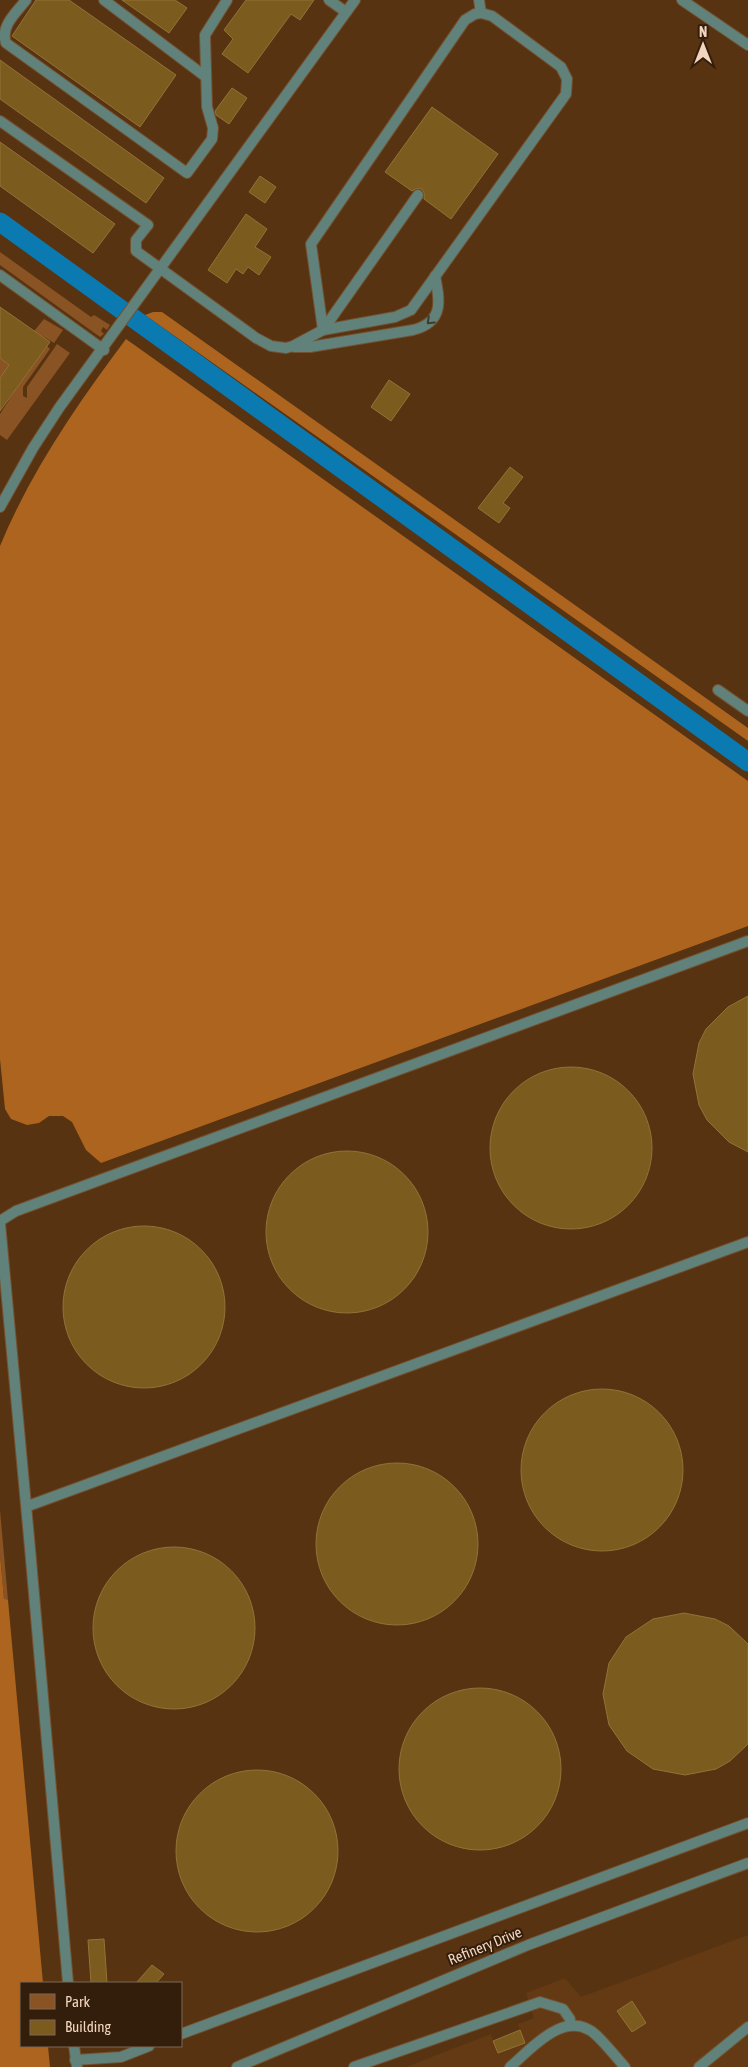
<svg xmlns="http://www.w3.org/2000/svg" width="748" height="2067" viewBox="0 0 748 2067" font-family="'Asap Condensed',sans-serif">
	<rect width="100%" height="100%" fill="#573311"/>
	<path fill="#633a13" d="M 748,1935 L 748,2067 L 406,2067 L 491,2034 L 493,2041 L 520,2030 L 518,2024 L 534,2018 L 526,1993 L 565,1978 L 581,1997 Z"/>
	<g fill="#895323">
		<path d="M 0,252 L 91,317 L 94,315 L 110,325 L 107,330 L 103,327 L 101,331 L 104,334 L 100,337 L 0,265 Z"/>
		<path d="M 44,319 L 63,330 L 54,343 L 34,331 Z"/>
		<path d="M 57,344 L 70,353 L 7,440 L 0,435 L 0,414 L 14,392 L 4,385 L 0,390 L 0,358 L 9,365 L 0,378 L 16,389 L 47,346 L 50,349 L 23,387 L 23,396 L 27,398 L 27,387 Z"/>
		<path d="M 0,1510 L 8,1600 L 4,1600 L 0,1554 Z"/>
	</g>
	<g fill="#ac641e">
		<path d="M 153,312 L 162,312 L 748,728 L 748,741 L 145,315 Z"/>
		<path d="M 126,339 L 748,781 L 748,926 L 101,1163 L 86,1150 L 72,1122 L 63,1116 L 49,1116 L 39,1123 L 27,1125 L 11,1119 L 5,1109 L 0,1059 L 0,546 C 31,471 78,403 126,339 Z"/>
		<path d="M 0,1554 L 4,1599 L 8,1600 L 43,1983 L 21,1983 L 21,2046 L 48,2046 L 50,2067 L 0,2067 Z"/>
	</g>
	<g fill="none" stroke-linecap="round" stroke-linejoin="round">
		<path stroke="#0b7ab1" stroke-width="19" d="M 0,222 L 748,762"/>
	</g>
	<g fill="#7c5b1e" stroke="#947237">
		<path d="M 36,0 L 69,0 L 176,75 L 140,127 L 12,36 Z"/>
		<path d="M 122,0 L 175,0 L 187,8 L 169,33 Z"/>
		<path d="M 246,0 L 314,0 L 300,20 L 291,14 L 248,73 L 222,54 L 233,39 L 224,30 Z"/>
		<path d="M 0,60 L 164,178 L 146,203 L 0,99 Z"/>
		<path d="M 232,88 L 247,98 L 229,124 L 216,115 L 215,111 Z"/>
		<path d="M 432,107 L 498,154 L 451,219 L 424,199 L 424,193 L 422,189 L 416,189 L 412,191 L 385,172 Z"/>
		<path d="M 0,142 L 115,224 L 93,253 L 0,186 Z"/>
		<path d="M 260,176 L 276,187 L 265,203 L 249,192 Z"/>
		<path d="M 246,214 L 267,229 L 255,247 L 271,257 L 259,275 L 248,267 L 243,274 L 236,269 L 227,283 L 208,270 Z"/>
		<path d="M 0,307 L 50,342 L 0,411 L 0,378 L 9,365 L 0,358 Z"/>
		<path d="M 389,380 L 410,394 L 391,421 L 371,407 Z"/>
		<path d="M 510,467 L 523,477 L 503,503 L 510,508 L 499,523 L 478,508 Z"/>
		<path d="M 748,996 L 748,1152 L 729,1142 L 707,1120 L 699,1105 L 693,1074 L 699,1043 L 706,1029 L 728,1007 Z"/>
		<circle cx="571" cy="1148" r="81"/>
		<circle cx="347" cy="1232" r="81"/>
		<circle cx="144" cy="1307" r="81"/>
		<circle cx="602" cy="1470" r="81"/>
		<circle cx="397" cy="1544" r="81"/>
		<circle cx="174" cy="1628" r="81"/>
		<path d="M 684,1613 L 715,1619 L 729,1626 L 748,1644 L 748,1744 L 730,1761 L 716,1769 L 685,1775 L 653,1769 L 627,1751 L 609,1725 L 603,1694 L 609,1663 L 626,1637 L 653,1619 Z"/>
		<circle cx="480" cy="1769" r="81"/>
		<circle cx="257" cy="1851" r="81"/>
		<path d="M 104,1939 L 107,1983 L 91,1983 L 88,1940 Z"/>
		<path d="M 152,1965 L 164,1974 L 156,1983 L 136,1983 Z"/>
		<path d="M 632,2001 L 646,2023 L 632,2032 L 617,2011 Z"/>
		<path d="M 520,2030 L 525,2043 L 498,2053 L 493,2041 Z"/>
	</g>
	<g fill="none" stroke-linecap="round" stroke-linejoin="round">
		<g stroke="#735030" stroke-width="12">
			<g id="lane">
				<path d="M 26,0 C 16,13 0,26 6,43 L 187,173 L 212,139 L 213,128 L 207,107 L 205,35 L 227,0"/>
				<path d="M 104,0 L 206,77"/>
				<path d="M 329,0 L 346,12"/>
				<path d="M 479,0 L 481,13"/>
				<path d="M 682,0 L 748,45"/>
				<path d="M 481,13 L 492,16 L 561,67 L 567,79 L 566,94 L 411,310 L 395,317 L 323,330 L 311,244 L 465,20 L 475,14 Z"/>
				<path d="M 0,121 L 148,225 L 136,240 L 136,251 L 256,338 L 271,346 L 286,348 L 293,346 L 323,330 L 418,195"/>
				<path d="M 0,275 L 104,350"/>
				<path d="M 294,347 L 310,347 L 413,330 C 444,322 440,301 435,276"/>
				<path d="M 0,507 L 33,448 L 59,408 L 355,0"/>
				<path d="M 718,690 L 748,711"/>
				<path d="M 0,1221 L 16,1211 L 748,941"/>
				<path d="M 0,1223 C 25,1476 45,1730 68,1983"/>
				<path d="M 28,1506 L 748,1242"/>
				<path d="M 181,2034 L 748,1823"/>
				<path d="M 74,2046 L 77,2067"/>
				<path d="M 75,2060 L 121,2057 L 149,2046"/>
				<path d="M 237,2067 L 528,1945 L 748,1863"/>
				<path d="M 354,2067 L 540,2002 L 563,2009 L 570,2019 L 570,2025"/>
				<path d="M 510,2067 C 531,2049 566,2007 596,2035 C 606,2044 615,2056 625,2067"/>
				<path d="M 699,2067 L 748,2027"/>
			</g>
		</g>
		<use href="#lane" stroke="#60827a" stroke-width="10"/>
	</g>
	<defs><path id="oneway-chevron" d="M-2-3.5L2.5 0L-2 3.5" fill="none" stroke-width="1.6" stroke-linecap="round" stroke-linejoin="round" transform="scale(1.25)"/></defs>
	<use stroke="#403c2d" href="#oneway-chevron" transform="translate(430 321) rotate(136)"/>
	<g text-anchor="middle" stroke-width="4" stroke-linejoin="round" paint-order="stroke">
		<g font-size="15" fill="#f2d5bf" stroke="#331e0c">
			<text transform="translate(485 1946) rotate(-22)" y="5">Refinery Drive</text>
		</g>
	</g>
	<rect x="20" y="1982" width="162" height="65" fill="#331e0c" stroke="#7f6754"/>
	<rect x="30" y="1994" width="25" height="15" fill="#895323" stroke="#7f6754"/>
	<text x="65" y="2007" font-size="15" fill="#f2d5bf">Park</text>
	<rect x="30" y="2020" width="25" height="15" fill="#7c5b1e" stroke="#7f6754"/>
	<text x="65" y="2032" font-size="15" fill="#f2d5bf">Building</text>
	<g transform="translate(703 45)" stroke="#331e0c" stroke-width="4" paint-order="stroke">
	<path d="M0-4L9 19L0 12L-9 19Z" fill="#f2d5bf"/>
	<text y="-8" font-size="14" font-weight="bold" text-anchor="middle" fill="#f2d5bf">N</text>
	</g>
</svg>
